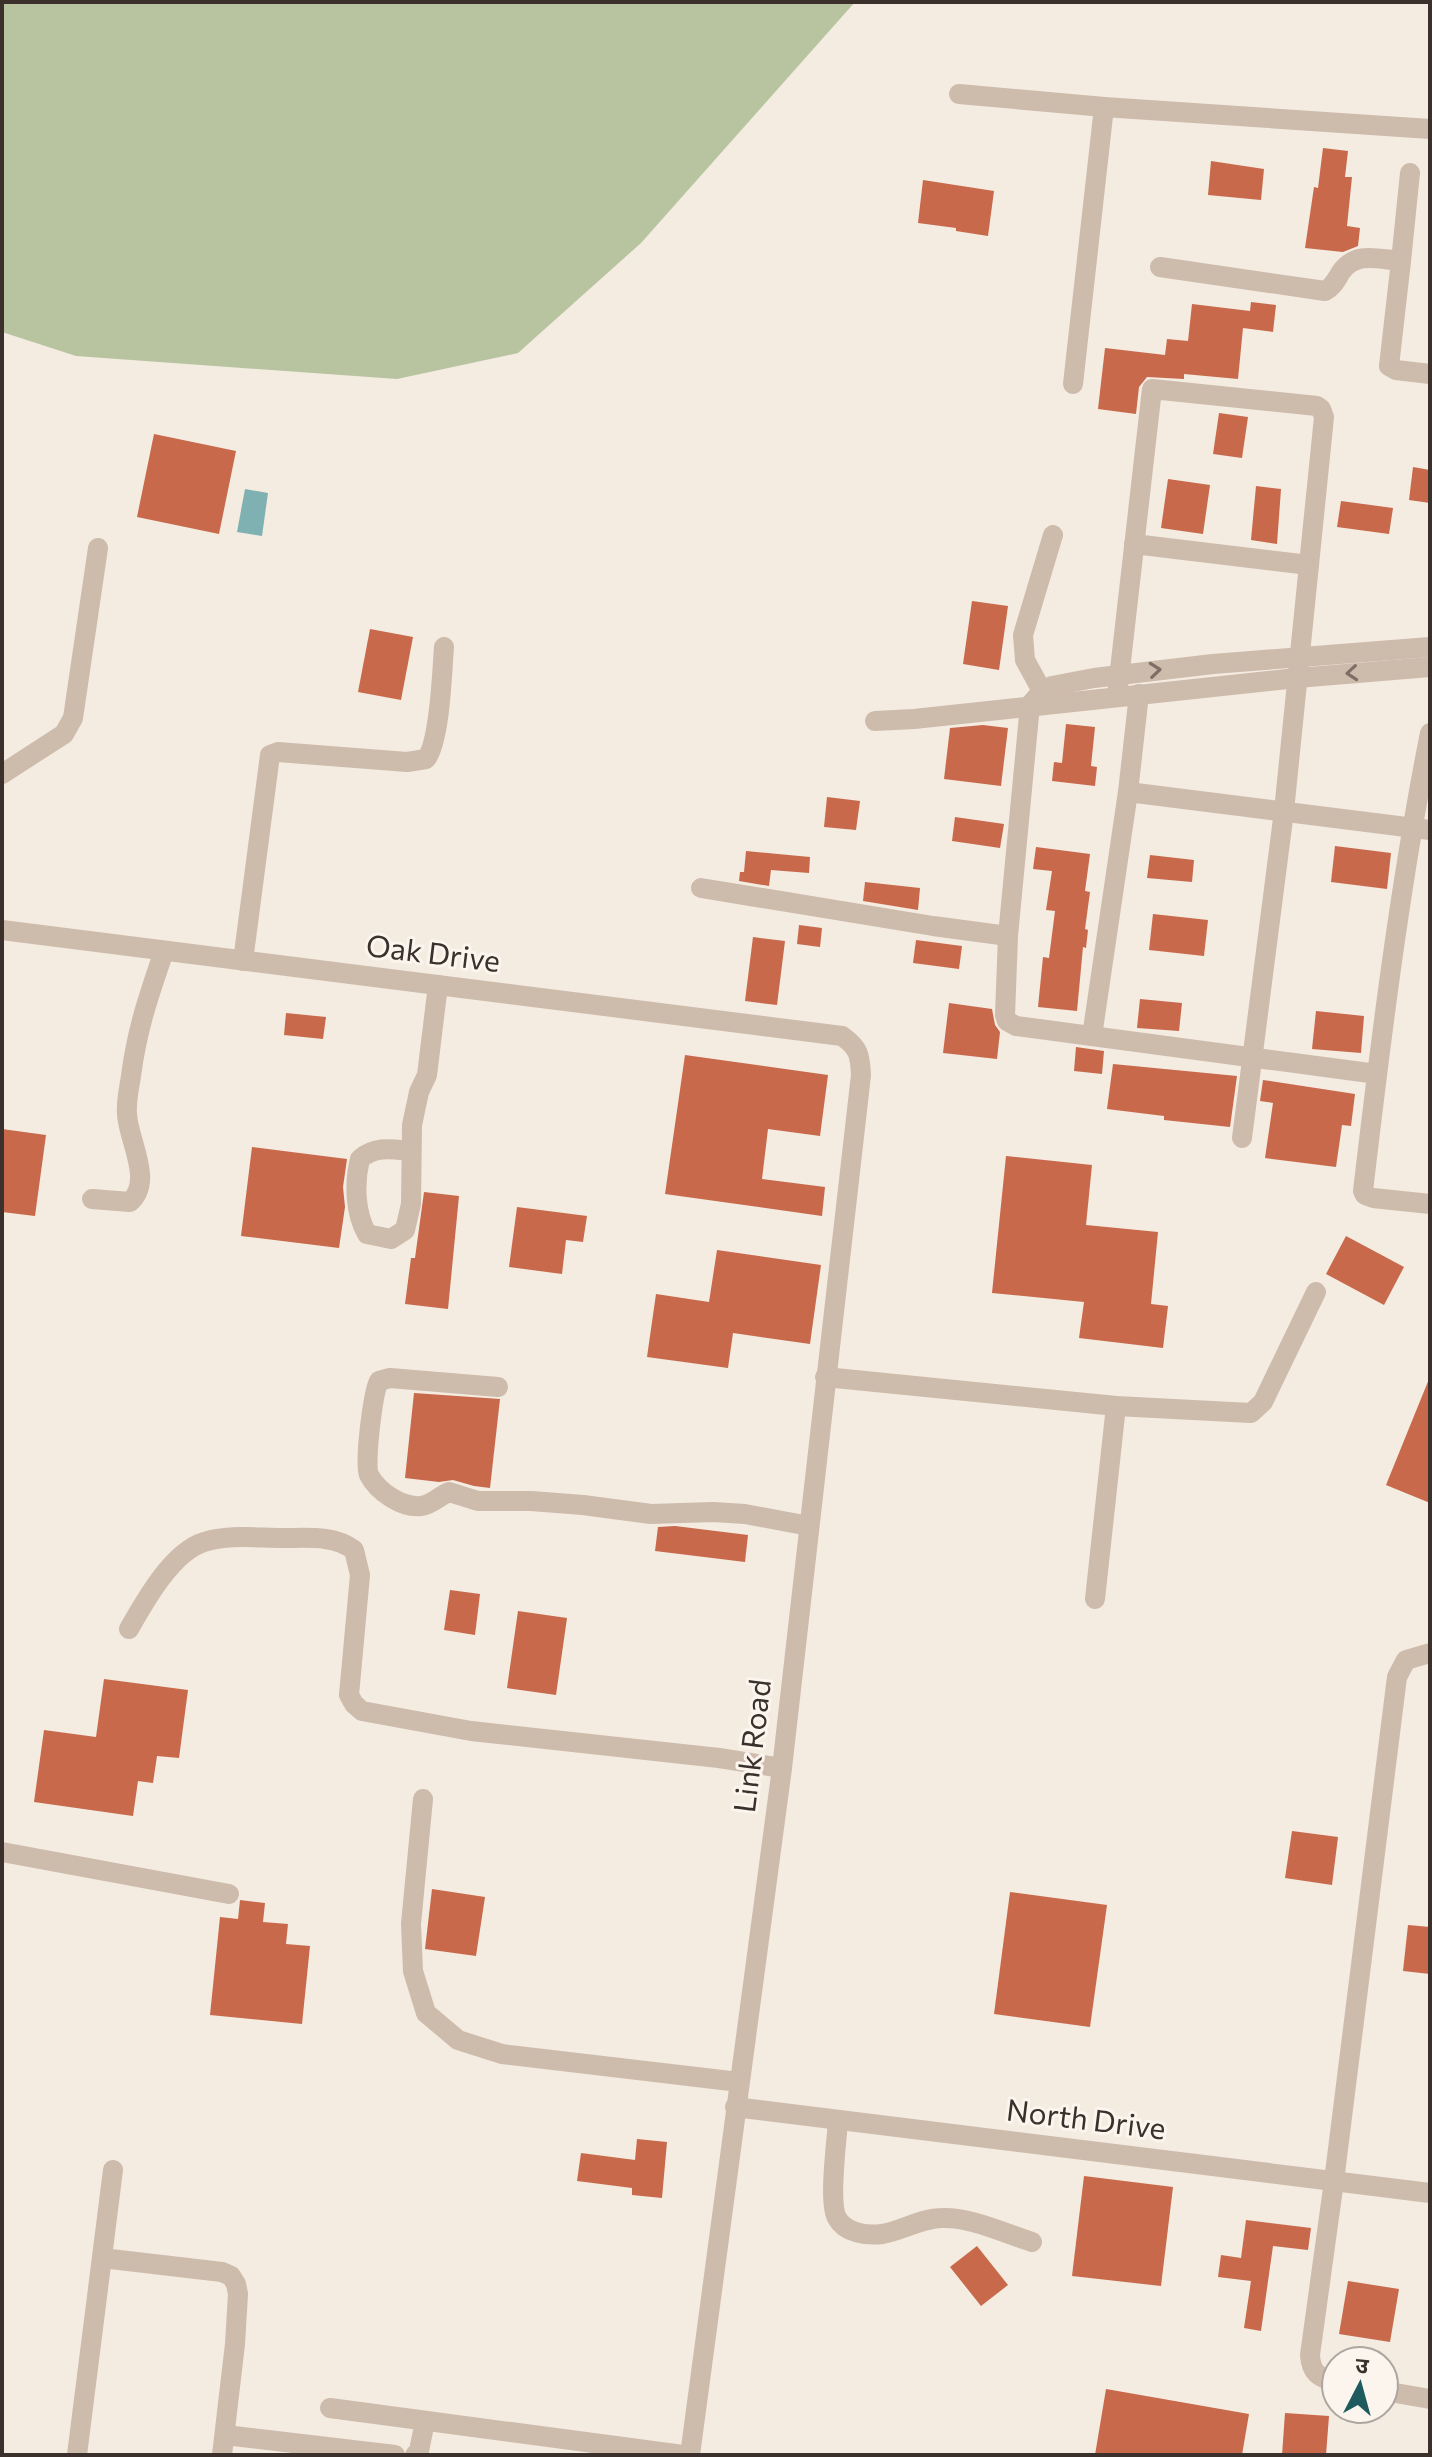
<svg xmlns="http://www.w3.org/2000/svg" width="1432" height="2457" viewBox="0 0 1432 2457" font-family="Commissioner,'Noto Sans Devanagari',sans-serif">
	<rect width="100%" height="100%" fill="#f4ebe1"/>
	<path fill="#b8c4a0" d="M 2,2 L 855,2 L 641,243 L 518,353 L 397,379 L 76,356 L 2,332 Z"/>
	<path fill="#7fb0b2" d="M 245,489 L 268,493 L 262,536 L 237,532 Z"/>
	<g fill="#c8694b">
		<path d="M 1323,148 L 1348,151 L 1345,177 L 1352,177 L 1347,226 L 1360,228 L 1358,246 L 1343,252 L 1305,248 L 1314,187 L 1318,188 Z"/>
		<path d="M 1211,161 L 1264,169 L 1261,200 L 1208,195 Z"/>
		<path d="M 923,180 L 994,191 L 988,236 L 956,231 L 956,228 L 918,223 Z"/>
		<path d="M 1251,302 L 1276,305 L 1273,332 L 1243,328 L 1238,379 L 1184,374 L 1184,379 L 1147,377 L 1139,387 L 1136,414 L 1098,409 L 1105,348 L 1165,355 L 1167,339 L 1188,341 L 1192,304 L 1250,311 Z"/>
		<path d="M 1219,413 L 1248,417 L 1242,458 L 1213,454 Z"/>
		<path d="M 154,434 L 236,451 L 219,534 L 137,517 Z"/>
		<path d="M 1413,467 L 1430,470 L 1430,503 L 1409,500 Z"/>
		<path d="M 1168,479 L 1210,485 L 1203,534 L 1161,528 Z"/>
		<path d="M 1256,486 L 1281,489 L 1277,544 L 1251,540 Z"/>
		<path d="M 1341,501 L 1393,508 L 1389,534 L 1337,527 Z"/>
		<path d="M 972,601 L 1008,606 L 999,670 L 963,664 Z"/>
		<path d="M 370,629 L 413,637 L 401,700 L 358,692 Z"/>
		<path d="M 1066,724 L 1095,727 L 1091,766 L 1097,767 L 1095,786 L 1052,781 L 1054,762 L 1062,763 Z"/>
		<path d="M 983,725 L 1008,728 L 1001,786 L 944,779 L 950,728 Z"/>
		<path d="M 827,797 L 860,801 L 856,830 L 824,827 Z"/>
		<path d="M 955,817 L 1004,824 L 1000,848 L 952,841 Z"/>
		<path d="M 1335,846 L 1391,853 L 1387,889 L 1331,882 Z"/>
		<path d="M 1036,847 L 1090,854 L 1085,891 L 1090,892 L 1085,929 L 1088,930 L 1086,948 L 1083,947 L 1077,1011 L 1038,1007 L 1043,957 L 1049,958 L 1055,911 L 1046,910 L 1052,871 L 1033,869 Z"/>
		<path d="M 746,851 L 810,857 L 809,873 L 771,870 L 769,886 L 739,881 L 740,872 L 744,872 Z"/>
		<path d="M 1150,855 L 1194,860 L 1192,882 L 1147,878 Z"/>
		<path d="M 865,882 L 920,888 L 918,910 L 863,901 Z"/>
		<path d="M 1153,914 L 1208,920 L 1204,956 L 1149,950 Z"/>
		<path d="M 799,925 L 822,928 L 820,947 L 797,944 Z"/>
		<path d="M 753,937 L 785,941 L 777,1005 L 745,1001 Z"/>
		<path d="M 916,940 L 962,946 L 959,969 L 913,963 Z"/>
		<path d="M 1140,999 L 1182,1003 L 1179,1031 L 1137,1028 Z"/>
		<path d="M 949,1003 L 992,1009 L 995,1025 L 1000,1032 L 997,1059 L 943,1053 Z"/>
		<path d="M 1316,1011 L 1364,1016 L 1361,1053 L 1312,1049 Z"/>
		<path d="M 286,1013 L 326,1017 L 323,1039 L 284,1035 Z"/>
		<path d="M 1076,1047 L 1104,1051 L 1102,1074 L 1074,1071 Z"/>
		<path d="M 685,1055 L 828,1075 L 820,1136 L 768,1129 L 762,1179 L 825,1187 L 822,1216 L 665,1194 Z"/>
		<path d="M 1113,1064 L 1237,1076 L 1230,1127 L 1164,1120 L 1164,1116 L 1107,1109 Z"/>
		<path d="M 1263,1080 L 1355,1094 L 1351,1126 L 1342,1125 L 1336,1167 L 1265,1158 L 1273,1103 L 1260,1101 Z"/>
		<path d="M 2,1129 L 46,1135 L 35,1216 L 2,1212 Z"/>
		<path d="M 252,1147 L 347,1159 L 343,1187 L 345,1207 L 339,1248 L 241,1236 Z"/>
		<path d="M 1006,1156 L 1092,1165 L 1086,1225 L 1158,1232 L 1151,1304 L 1168,1306 L 1163,1348 L 1079,1338 L 1084,1302 L 992,1293 Z"/>
		<path d="M 424,1192 L 459,1196 L 448,1309 L 405,1304 L 411,1258 L 415,1258 Z"/>
		<path d="M 517,1207 L 587,1216 L 583,1242 L 566,1240 L 562,1274 L 509,1267 Z"/>
		<path d="M 1346,1236 L 1404,1267 L 1384,1305 L 1326,1274 Z"/>
		<path d="M 717,1250 L 821,1265 L 810,1344 L 733,1333 L 728,1368 L 647,1357 L 656,1294 L 709,1302 Z"/>
		<path d="M 1429,1379 L 1430,1379 L 1430,1503 L 1386,1485 Z"/>
		<path d="M 414,1393 L 500,1399 L 490,1488 L 474,1486 L 453,1480 L 439,1482 L 405,1478 Z"/>
		<path d="M 675,1526 L 748,1535 L 745,1562 L 655,1551 L 658,1527 Z"/>
		<path d="M 450,1590 L 480,1594 L 475,1635 L 444,1630 Z"/>
		<path d="M 518,1611 L 567,1618 L 556,1695 L 507,1688 Z"/>
		<path d="M 104,1679 L 188,1690 L 179,1758 L 157,1756 L 153,1783 L 138,1781 L 133,1816 L 34,1802 L 44,1730 L 96,1737 Z"/>
		<path d="M 1292,1831 L 1338,1837 L 1332,1885 L 1285,1878 Z"/>
		<path d="M 432,1889 L 485,1897 L 476,1956 L 425,1949 Z"/>
		<path d="M 1010,1892 L 1107,1905 L 1090,2027 L 994,2014 Z"/>
		<path d="M 240,1900 L 265,1903 L 263,1922 L 288,1924 L 286,1944 L 310,1946 L 302,2024 L 210,2015 L 220,1917 L 238,1919 Z"/>
		<path d="M 1408,1925 L 1430,1927 L 1430,1974 L 1403,1971 Z"/>
		<path d="M 637,2139 L 667,2142 L 662,2198 L 632,2195 L 632,2188 L 577,2181 L 581,2153 L 635,2160 Z"/>
		<path d="M 1084,2176 L 1173,2187 L 1161,2286 L 1072,2276 Z"/>
		<path d="M 1246,2220 L 1311,2228 L 1308,2250 L 1273,2246 L 1261,2331 L 1244,2328 L 1251,2281 L 1218,2277 L 1221,2255 L 1241,2258 Z"/>
		<path d="M 977,2246 L 1008,2285 L 981,2306 L 950,2267 Z"/>
		<path d="M 1348,2281 L 1399,2289 L 1390,2342 L 1339,2334 Z"/>
		<path d="M 1106,2389 L 1249,2414 L 1242,2455 L 1095,2455 Z"/>
		<path d="M 1285,2413 L 1329,2416 L 1326,2455 L 1282,2455 Z"/>
	</g>
	<g fill="none" stroke-linecap="round" stroke-linejoin="round">
		<g stroke="#cdbbac" stroke-width="20">
			<path d="M 959,94 L 1104,107 L 1430,129"/>
			<path d="M 1401,261 L 1410,173"/>
			<path d="M 1160,267 L 1325,291 C 1333,287 1336,280 1341,272 C 1356,251 1377,259 1401,261 L 1389,366 L 1396,370 L 1430,374"/>
			<path d="M 1073,384 L 1104,107"/>
			<path d="M 1134,544 L 1309,565"/>
			<path d="M 1042,691 L 1025,660 L 1023,635 L 1053,535"/>
			<path d="M 1117,696 L 1152,389 L 1317,406 L 1321,409 L 1324,417 L 1284,811 L 1242,1138"/>
			<path d="M 875,721 L 914,719 L 1297,678 L 1430,667"/>
			<path d="M 1430,733 C 1400,884 1381,1038 1363,1191 L 1365,1195 L 1373,1198 L 1430,1204"/>
			<path d="M 2,774 L 64,734 L 73,718 L 98,548"/>
			<path d="M 1128,792 L 1430,830"/>
			<path d="M 701,888 L 933,926 L 1008,936"/>
			<path d="M 2,930 L 842,1036 C 859,1048 860,1055 861,1075 L 782,1768 L 690,2455"/>
			<path d="M 243,961 L 270,755 L 278,752 L 407,762 L 426,759 C 440,742 442,672 444,647"/>
			<path d="M 1092,1036 L 1128,792 L 1139,694"/>
			<path d="M 1377,1074 L 1016,1026 L 1007,1021 L 1005,1015 L 1008,936 L 1030,705 L 1042,691 L 1052,686 L 1094,678 L 1213,664 L 1430,647"/>
			<path d="M 410,1151 C 391,1149 375,1146 360,1159 C 354,1183 355,1213 367,1234 L 391,1239 L 405,1230 L 411,1204 L 412,1125 L 419,1092 L 427,1075 L 438,985"/>
			<path d="M 92,1199 L 130,1202 C 154,1181 128,1140 127,1114 C 126,1101 129,1089 131,1076 C 137,1029 149,995 164,951"/>
			<path d="M 825,1377 L 1116,1406 L 1251,1413 L 1263,1402 L 1316,1292"/>
			<path d="M 498,1387 L 390,1378 L 379,1381 C 373,1392 364,1464 369,1475 C 378,1492 402,1508 421,1506 C 432,1505 439,1496 449,1492 L 478,1501 L 531,1501 L 583,1505 L 651,1514 L 713,1512 L 745,1514 L 809,1526"/>
			<path d="M 1095,1599 L 1116,1406"/>
			<path d="M 129,1629 C 145,1601 172,1552 204,1542 C 228,1534 258,1538 283,1538 C 308,1538 334,1535 354,1550 L 360,1575 L 349,1695 L 354,1704 L 362,1711 L 471,1731 L 719,1758 L 782,1768"/>
			<path d="M 423,1799 L 411,1924 L 413,1971 L 426,2013 L 458,2040 L 502,2054 L 739,2082"/>
			<path d="M 2,1852 L 229,1894"/>
			<path d="M 735,2107 L 1430,2193"/>
			<path d="M 838,2120 C 837,2141 828,2202 837,2218 C 845,2233 867,2236 882,2234 C 902,2231 921,2218 942,2218 C 971,2217 1004,2233 1032,2242"/>
			<path d="M 102,2258 L 222,2272 L 231,2276 L 236,2284 L 238,2294 L 235,2344 L 222,2455"/>
			<path d="M 1336,2382 C 1319,2378 1311,2373 1310,2355 L 1334,2181 L 1397,1677 L 1406,1660 L 1430,1653"/>
			<path d="M 1384,2391 L 1430,2399"/>
			<path d="M 330,2408 L 683,2455"/>
			<path d="M 225,2435 L 395,2455"/>
			<path d="M 77,2455 L 113,2170"/>
			<path d="M 415,2455 L 419,2451 L 425,2421"/>
		</g>
	</g>
	<defs><path id="oneway-chevron" d="M-2-3.5L2.5 0L-2 3.5" fill="none" stroke-width="1.6" stroke-linecap="round" stroke-linejoin="round" transform="scale(2)"/></defs>
	<g stroke="#7d6f65">
		<use href="#oneway-chevron" transform="translate(1155 670) rotate(-6)"/>
		<use href="#oneway-chevron" transform="translate(1352 673) rotate(175)"/>
	</g>
	<g text-anchor="middle" stroke-width="6" stroke-linejoin="round" paint-order="stroke">
		<g font-size="30" fill="#3b302b" stroke="#fbf5ee">
			<text transform="translate(433 954) rotate(7)" y="10">Oak Drive</text>
			<text transform="translate(753 1746) rotate(-83)" y="10">Link Road</text>
			<text transform="translate(1086 2120) rotate(7)" y="10">North Drive</text>
		</g>
	</g>
	<rect width="1432" height="2457" fill="none" stroke="#3b302b" stroke-width="8"/>
	<g transform="translate(1360 2385) rotate(6)"><circle r="38" fill="#fbf5ee" stroke="#aea6a0" stroke-width="2"/>
	<path d="M0-6L14 30L0 20L-14 30Z" fill="#1f5a5e"/>
	<text y="-12" font-size="22" font-weight="bold" text-anchor="middle" fill="#3b302b">उ</text>
	</g>
</svg>
